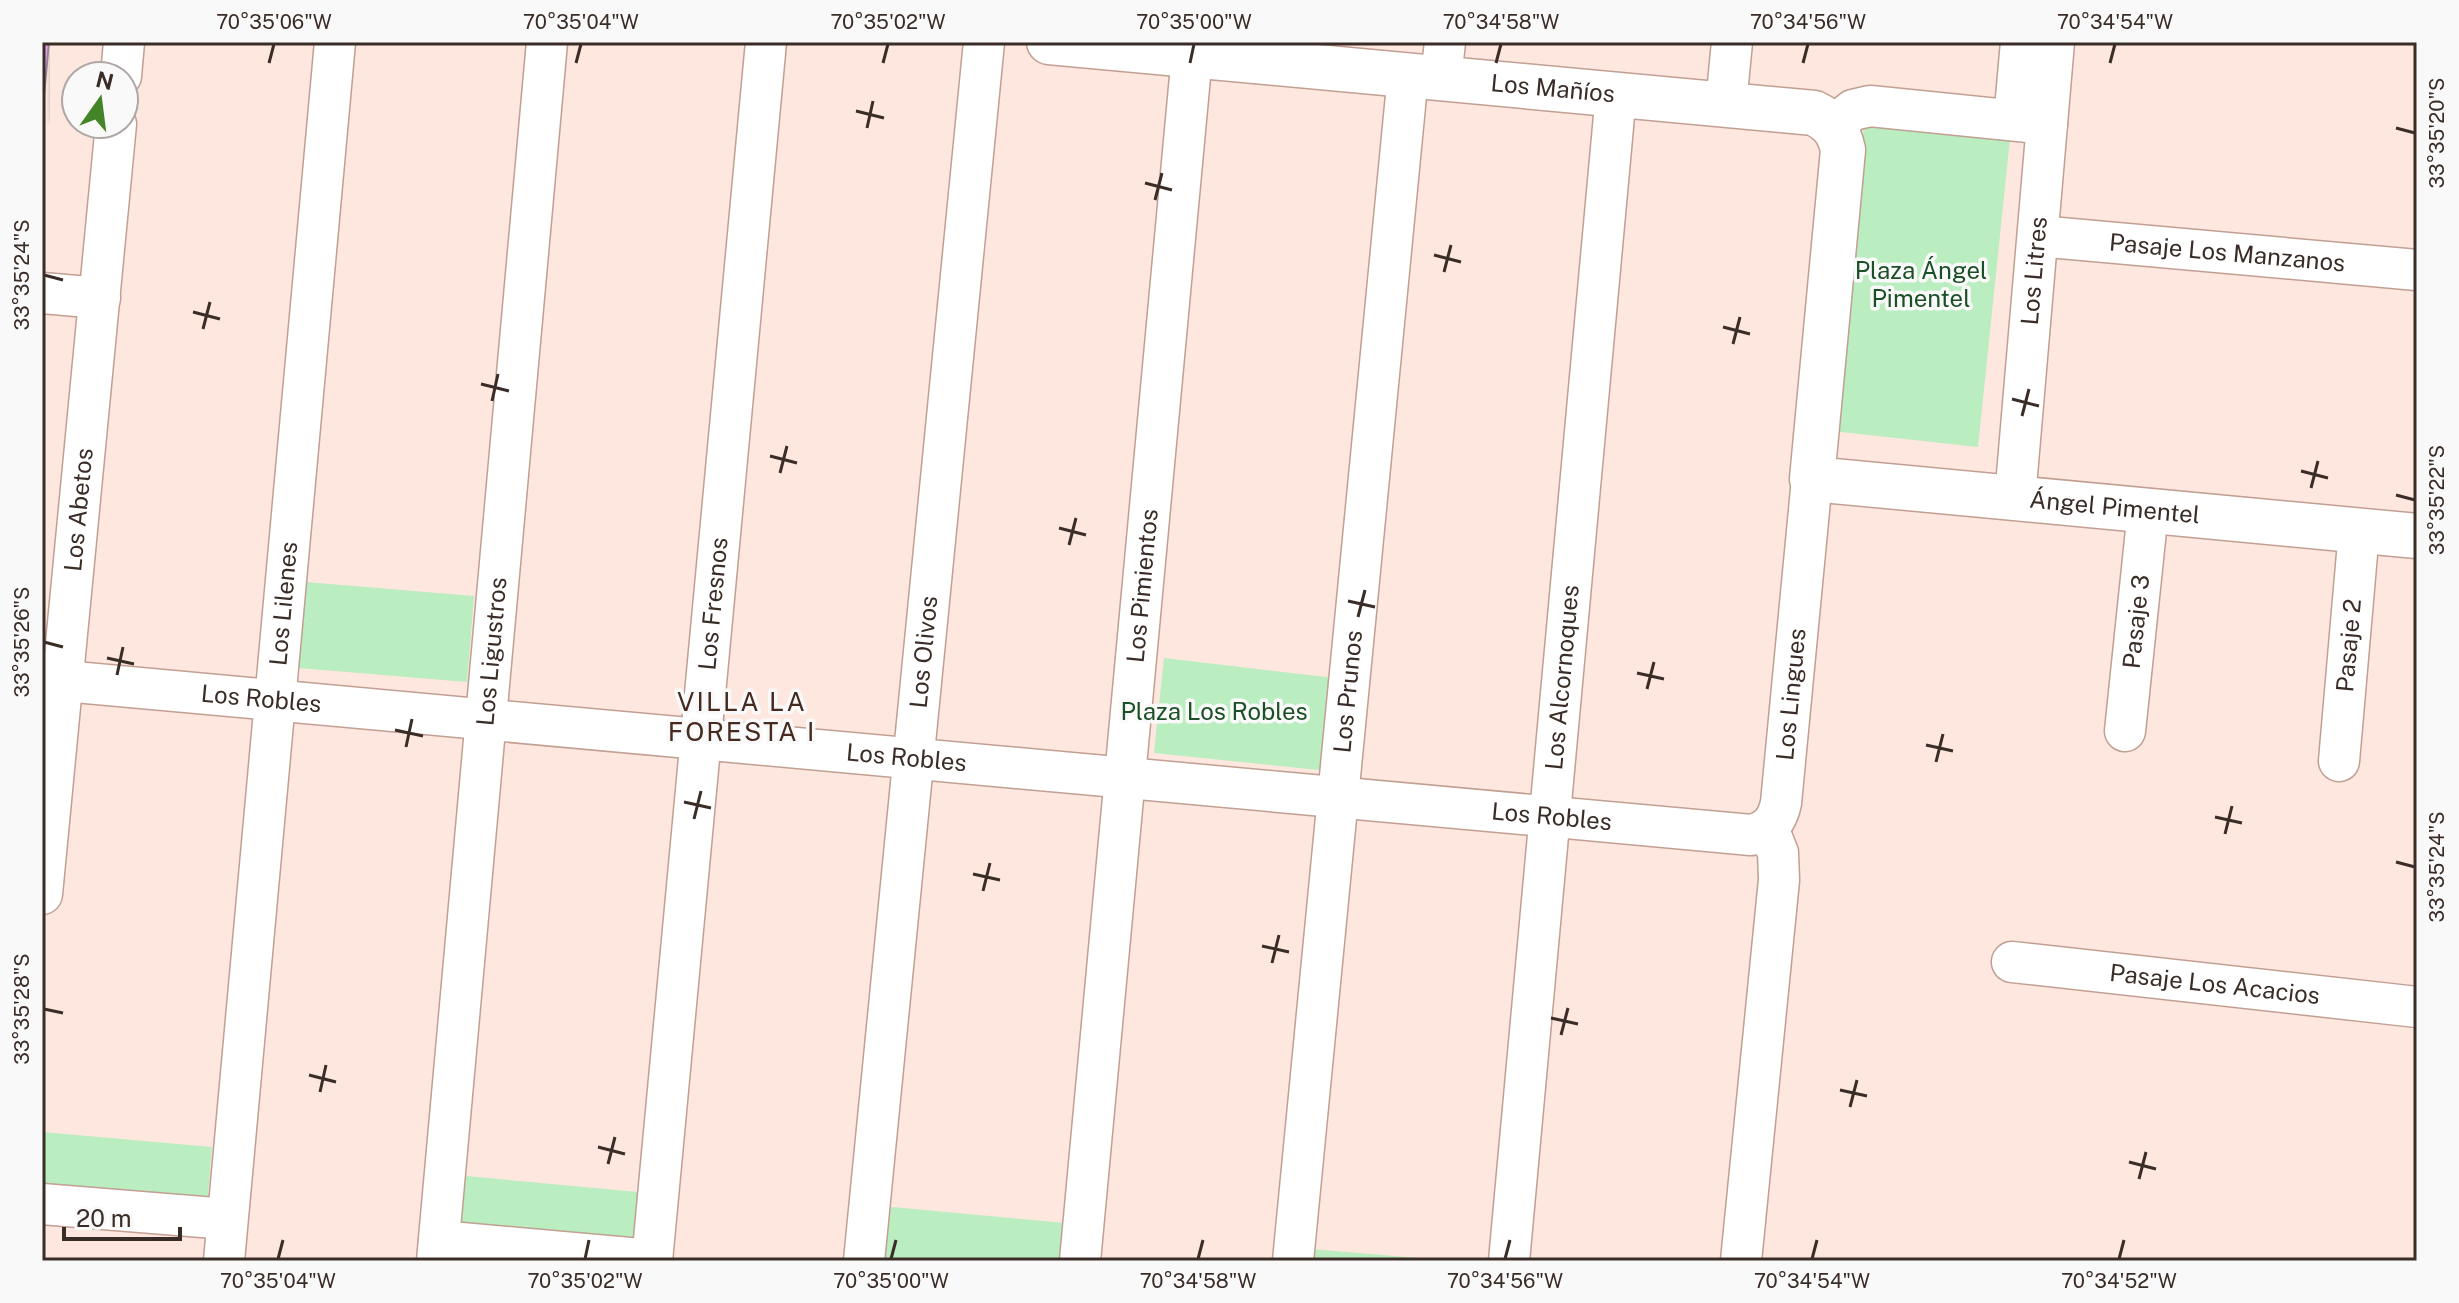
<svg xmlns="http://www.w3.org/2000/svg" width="2459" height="1303" viewBox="0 0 2459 1303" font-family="'Public Sans',sans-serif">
	<defs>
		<filter id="shadow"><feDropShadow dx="9" dy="5" stdDeviation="2" flood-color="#0004"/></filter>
	</defs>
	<rect width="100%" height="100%" fill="#fde7de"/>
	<g fill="#baedbf">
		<path d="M 1864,123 L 2010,139 L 1978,447 L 1832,431 Z"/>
		<path d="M 306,582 L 474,596 L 467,682 L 299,668 Z"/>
		<path d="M 1164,658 L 1335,678 L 1329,771 L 1154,753 Z"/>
		<path d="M 42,1132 L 212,1147 L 207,1206 L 42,1191 Z"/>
		<path d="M 455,1175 L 638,1192 L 633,1250 L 450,1233 Z"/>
		<path d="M 882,1206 L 1065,1223 L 1062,1261 L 877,1261 Z"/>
		<path d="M 1311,1249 L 1454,1261 L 1310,1261 Z"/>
	</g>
	<path fill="#e5a8ee" stroke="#99829b" stroke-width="2" filter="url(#shadow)" d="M 42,42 L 49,42 L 42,117 Z"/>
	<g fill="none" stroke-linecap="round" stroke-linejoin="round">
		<g stroke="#c19f92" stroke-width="43">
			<g id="minor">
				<path d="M 121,76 L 124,42"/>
				<path d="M 1441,78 L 1445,42"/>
				<path d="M 1726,104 L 1732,42"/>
				<path d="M 2014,120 L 2021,42"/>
				<path d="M 1833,126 L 1853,110 L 1870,106 L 2047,124"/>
				<path id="s1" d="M 2038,236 L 2417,270"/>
				<path d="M 42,293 L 100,298"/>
				<path id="s2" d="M 2015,498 L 2054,42"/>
				<path id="s3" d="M 42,679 L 1751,835 C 1769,831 1777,821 1781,803 L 1812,479"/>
				<path id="s4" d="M 2125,731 L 2148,511"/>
				<path id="s5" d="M 2339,761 L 2359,531"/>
				<path id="s6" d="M 42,894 L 116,124"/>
				<path id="s7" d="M 2012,962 L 2417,1007"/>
				<path d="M 42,1204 L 227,1219"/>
				<path d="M 439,1241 L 652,1260"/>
				<path id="s8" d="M 224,1261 L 335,42"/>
				<path id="s9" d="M 437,1261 L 547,42"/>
				<path id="s10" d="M 652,1261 L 766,42"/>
				<path id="s11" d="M 864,1261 L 984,42"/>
				<path id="s12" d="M 1080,1261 L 1192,55"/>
				<path id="s13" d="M 1293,1261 L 1408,75"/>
				<path id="s14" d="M 1509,1261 L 1616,94"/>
				<path d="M 1741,1261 L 1779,880 L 1778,853 L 1768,828"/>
			</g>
		</g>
		<g stroke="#c19f92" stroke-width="47">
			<g id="tertiary">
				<path id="s15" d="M 1049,42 L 1814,113 C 1831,121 1839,131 1843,150 L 1812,479 L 2417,536"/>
			</g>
		</g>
		<use href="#minor" stroke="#fff" stroke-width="40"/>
		<use href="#tertiary" stroke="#fff" stroke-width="44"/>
	</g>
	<path fill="none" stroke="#3a2c27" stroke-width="3" d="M 269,63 L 274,44M 576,63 L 581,44M 883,63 L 888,44M 1190,63 L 1194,44M 1496,63 L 1501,44M 1803,63 L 1808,44M 2110,63 L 2115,44M 856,111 L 884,118M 867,128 L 873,101M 2396,128 L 2415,133M 1145,183 L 1172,190M 1155,200 L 1162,173M 1434,255 L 1461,262M 1444,272 L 1451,245M 44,275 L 63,280M 193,312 L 220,319M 1723,327 L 1750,334M 203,329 L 210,302M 1733,344 L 1740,317M 481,384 L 509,391M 2012,399 L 2039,406M 492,401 L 498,374M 2022,416 L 2029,389M 770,456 L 797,463M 2301,471 L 2328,478M 780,473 L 787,446M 2311,488 L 2318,461M 2396,495 L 2415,500M 1059,528 L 1086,535M 1069,545 L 1076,518M 1348,601 L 1375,607M 1358,617 L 1365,590M 44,642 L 63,647M 107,658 L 134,664M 1637,673 L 1664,679M 117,675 L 123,647M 1647,689 L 1654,662M 395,730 L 423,736M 1926,745 L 1953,751M 406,747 L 412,719M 1936,762 L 1943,734M 684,802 L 711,808M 2215,817 L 2242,823M 694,819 L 701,791M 2225,834 L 2232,806M 2396,862 L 2415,867M 973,874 L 1000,880M 983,891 L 990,863M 1262,946 L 1289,952M 1272,963 L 1279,935M 44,1009 L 63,1013M 1551,1018 L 1578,1024M 1561,1035 L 1568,1008M 309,1075 L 336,1082M 1840,1090 L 1867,1096M 320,1092 L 326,1065M 1850,1107 L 1857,1080M 598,1147 L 625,1154M 2129,1162 L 2156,1169M 608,1164 L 615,1137M 2139,1179 L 2146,1152M 278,1259 L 283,1240M 585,1259 L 589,1240M 891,1259 L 896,1240M 1198,1259 L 1203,1240M 1505,1259 L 1510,1240M 1812,1259 L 1817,1240M 2119,1259 L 2124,1240"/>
	<g text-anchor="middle" stroke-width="7" stroke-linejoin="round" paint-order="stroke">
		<g font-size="24" fill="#3a2c27" stroke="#f9f9f9">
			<text dy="8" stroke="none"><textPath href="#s15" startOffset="506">Los Mañíos</textPath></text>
			<text dy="8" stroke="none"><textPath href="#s1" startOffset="190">Pasaje Los Manzanos</textPath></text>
			<text dy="8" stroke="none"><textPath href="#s2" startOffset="228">Los Litres</textPath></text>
			<text dy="8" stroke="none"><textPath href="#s15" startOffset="1452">Ángel Pimentel</textPath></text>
			<text dy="8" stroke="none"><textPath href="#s6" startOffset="386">Los Abetos</textPath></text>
			<text dy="8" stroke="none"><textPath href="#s12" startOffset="678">Los Pimientos</textPath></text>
			<text dy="8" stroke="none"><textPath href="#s8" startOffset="660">Los Lilenes</textPath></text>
			<text dy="8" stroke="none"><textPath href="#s10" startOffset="660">Los Fresnos</textPath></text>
			<text dy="8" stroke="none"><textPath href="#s4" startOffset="110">Pasaje 3</textPath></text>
			<text dy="8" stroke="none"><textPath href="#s5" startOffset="116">Pasaje 2</textPath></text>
			<text dy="8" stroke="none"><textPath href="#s11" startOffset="612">Los Olivos</textPath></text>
			<text dy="8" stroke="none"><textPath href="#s9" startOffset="612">Los Ligustros</textPath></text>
			<text dy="8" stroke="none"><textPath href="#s14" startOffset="586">Los Alcornoques</textPath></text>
			<text dy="8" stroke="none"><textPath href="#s13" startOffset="572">Los Prunos</textPath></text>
			<text dy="8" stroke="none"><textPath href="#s3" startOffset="1872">Los Lingues</textPath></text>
			<text dy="8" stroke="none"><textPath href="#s3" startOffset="220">Los Robles</textPath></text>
			<text dy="8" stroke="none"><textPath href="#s3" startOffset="868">Los Robles</textPath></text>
			<text dy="8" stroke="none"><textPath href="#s3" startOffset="1516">Los Robles</textPath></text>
			<text dy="8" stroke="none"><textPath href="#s7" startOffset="204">Pasaje Los Acacios</textPath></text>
		</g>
		<g font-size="24" fill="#1b4f25" stroke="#f9f9f9">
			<text x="1921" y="279">Plaza Ángel<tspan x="1921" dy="28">Pimentel</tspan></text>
			<text x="1214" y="720">Plaza Los Robles</text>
		</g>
		<g font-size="26" letter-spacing="2" fill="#462a20" stroke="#f9f9f9">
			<text x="742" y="711">VILLA LA<tspan x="742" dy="30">FORESTA I</tspan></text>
		</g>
	</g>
	<rect width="2459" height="1303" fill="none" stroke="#f9f9f9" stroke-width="88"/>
	<g transform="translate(100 100) rotate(14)"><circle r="38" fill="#f9f9f9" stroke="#ada7a5" stroke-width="2"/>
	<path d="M0-6L14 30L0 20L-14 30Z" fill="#428426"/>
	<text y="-12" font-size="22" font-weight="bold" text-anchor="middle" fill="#3a2c27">N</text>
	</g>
	<path d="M64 1227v12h116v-12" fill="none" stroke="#3a2c27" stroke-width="4"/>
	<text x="76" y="1227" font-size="24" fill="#3a2c27" stroke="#f9f9f9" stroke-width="6" paint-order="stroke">20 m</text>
	<rect x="44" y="44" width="2371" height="1215" fill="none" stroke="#3a2c27" stroke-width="3"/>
	<g font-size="20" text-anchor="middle" fill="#3a2c27">
		<text x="274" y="29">70°35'06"W</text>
		<text x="581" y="29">70°35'04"W</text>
		<text x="888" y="29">70°35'02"W</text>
		<text x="1194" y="29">70°35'00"W</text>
		<text x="1501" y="29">70°34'58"W</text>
		<text x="1808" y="29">70°34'56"W</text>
		<text x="2115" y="29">70°34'54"W</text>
		<text transform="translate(2437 133) rotate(-90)" y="7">33°35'20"S</text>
		<text transform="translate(22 275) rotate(-90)" y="7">33°35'24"S</text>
		<text transform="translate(2437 500) rotate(-90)" y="7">33°35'22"S</text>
		<text transform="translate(22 642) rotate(-90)" y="7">33°35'26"S</text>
		<text transform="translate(2437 867) rotate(-90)" y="7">33°35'24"S</text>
		<text transform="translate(22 1009) rotate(-90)" y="7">33°35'28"S</text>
		<text x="278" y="1288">70°35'04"W</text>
		<text x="585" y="1288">70°35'02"W</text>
		<text x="891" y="1288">70°35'00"W</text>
		<text x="1198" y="1288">70°34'58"W</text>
		<text x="1505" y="1288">70°34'56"W</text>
		<text x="1812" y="1288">70°34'54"W</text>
		<text x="2119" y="1288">70°34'52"W</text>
	</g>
</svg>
